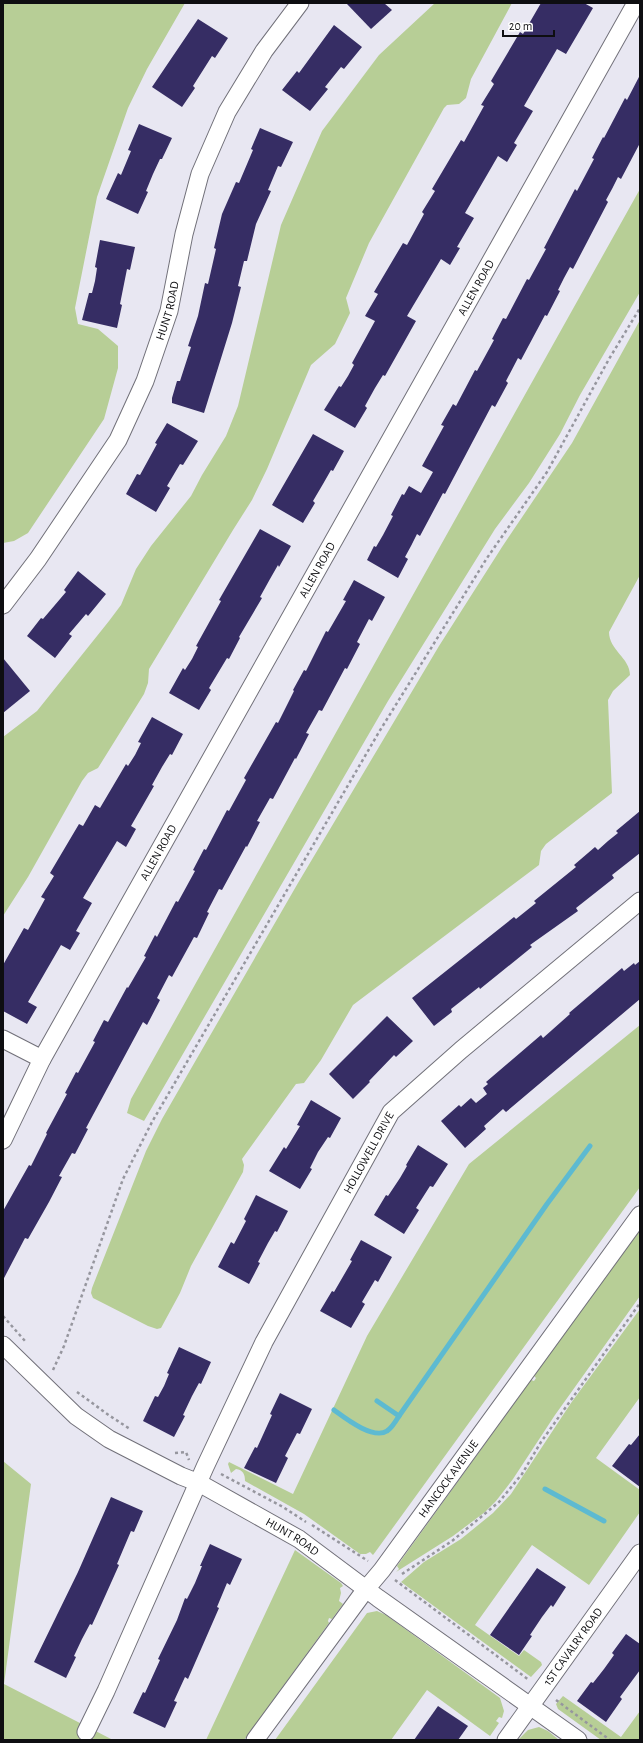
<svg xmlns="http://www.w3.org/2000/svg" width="643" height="1743" viewBox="0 0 643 1743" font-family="'Alegreya Sans',sans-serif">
	<rect width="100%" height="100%" fill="#e8e7f2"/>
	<g fill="#b7ce96">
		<path d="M 3,3 L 185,3 L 147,69 L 128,108 L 97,197 L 75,308 L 78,324 L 98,329 L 118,346 L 118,368 L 104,419 L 28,533 L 14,541 L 3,543 Z"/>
		<path d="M 435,3 L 512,3 L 471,79 L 466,98 L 459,104 L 447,105 L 444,108 L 369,243 L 346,298 L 350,313 L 335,344 L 311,365 L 267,469 L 252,500 L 233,530 L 149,669 L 148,683 L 144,694 L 98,768 L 88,773 L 82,781 L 28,877 L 3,916 L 3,737 L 37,711 L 109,621 L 121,605 L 136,569 L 151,546 L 191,496 L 202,475 L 226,436 L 238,406 L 281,225 L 322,131 L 379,55 Z"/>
		<path d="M 640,189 L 640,292 L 580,395 L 560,434 L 529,483 L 495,529 L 388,701 L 144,1121 L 127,1113 L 131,1099 Z"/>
		<path d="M 640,320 L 640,575 L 609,632 C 609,650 630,658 630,675 L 613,691 L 608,700 L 612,793 L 546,844 L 541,851 L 539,865 L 353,1005 L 321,1060 L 304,1083 L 296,1084 L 242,1159 L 244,1165 L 243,1172 L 191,1266 L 180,1293 L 161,1328 L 157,1329 L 148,1326 L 93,1298 L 91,1293 L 92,1288 L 146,1151 L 162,1119 L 298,883 L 439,646 L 502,547 L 572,443 Z"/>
		<path d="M 640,1025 L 640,1187 L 376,1551 L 373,1555 L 370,1552 L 366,1554 L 360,1554 L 304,1514 L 245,1481 C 245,1474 243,1470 236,1469 L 231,1473 L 228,1464 L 229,1462 L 293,1494 L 367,1336 L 469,1164 Z"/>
		<path d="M 640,1230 L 640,1296 L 555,1415 L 513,1479 L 496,1501 L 485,1512 L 453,1536 L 396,1572 L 399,1569 L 397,1566 L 531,1380 L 534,1381 L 536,1378 L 534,1376 Z"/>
		<path d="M 640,1309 L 640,1397 L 596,1458 L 640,1490 L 640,1512 L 589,1585 L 532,1545 L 475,1625 L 519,1656 L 524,1650 L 541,1662 L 542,1665 L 531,1677 L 401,1582 L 424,1562 L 461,1539 L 493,1513 L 511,1494 L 571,1403 Z"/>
		<path d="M 3,1461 L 31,1484 L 4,1684 L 113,1740 L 3,1740 Z"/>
		<path d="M 295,1550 L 341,1583 L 343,1586 L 340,1588 L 341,1593 L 339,1601 L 343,1604 L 332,1619 L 329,1618 L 328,1621 L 329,1623 L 244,1740 L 206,1740 Z"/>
		<path d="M 377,1611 L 386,1615 L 500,1698 L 504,1711 L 502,1718 L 499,1717 L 496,1721 L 499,1723 L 490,1736 L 427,1690 L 391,1740 L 275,1740 L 367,1613 Z"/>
		<path d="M 563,1696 L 621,1737 L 640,1711 L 640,1740 L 601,1740 L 558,1709 L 556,1704 Z"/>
		<path d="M 539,1727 L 548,1731 L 559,1740 L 518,1740 L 528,1730 Z"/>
	</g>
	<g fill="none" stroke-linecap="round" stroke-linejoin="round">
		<g stroke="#5dbad1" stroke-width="5">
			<path d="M 377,1401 L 399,1416"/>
			<path d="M 334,1410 C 345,1418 373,1440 387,1431 C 392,1428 396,1421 399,1416 L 547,1204 L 590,1146"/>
			<path d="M 545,1489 L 604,1521"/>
		</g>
	</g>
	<g fill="#362d64">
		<path d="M 346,3 L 384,3 L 392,10 L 371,29 Z"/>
		<path d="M 541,3 L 584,3 L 593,8 L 566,54 L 557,49 L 524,106 L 533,111 L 514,143 L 517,145 L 507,162 L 498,156 L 465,213 L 474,218 L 457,247 L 460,248 L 450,265 L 441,259 L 407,316 L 416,321 L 385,376 L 383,375 L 375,388 L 365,406 L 367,408 L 355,428 L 324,410 L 339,386 L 341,387 L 348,376 L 354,365 L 352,363 L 375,321 L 365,316 L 378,294 L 374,292 L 403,243 L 407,245 L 424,214 L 422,212 L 435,191 L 432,189 L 461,140 L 464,142 L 484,106 L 481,105 L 494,84 L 491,81 L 520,32 L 523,34 Z"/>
		<path d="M 198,19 L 228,38 L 215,58 L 212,56 L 193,86 L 195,88 L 182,107 L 152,87 Z"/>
		<path d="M 334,25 L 362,47 L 344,69 L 341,67 L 325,87 L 328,89 L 310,111 L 282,90 L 297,71 L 299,73 Z"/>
		<path d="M 640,75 L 640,143 L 621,179 L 618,177 L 612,189 L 606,200 L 608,202 L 573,269 L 570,267 L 564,278 L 558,290 L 560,291 L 547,316 L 545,315 L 521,360 L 518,358 L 506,381 L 508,383 L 495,407 L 492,405 L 445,494 L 443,493 L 420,536 L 417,534 L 411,546 L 405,557 L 408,559 L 398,578 L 367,560 L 374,546 L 376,547 L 383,535 L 393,516 L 391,515 L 402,494 L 404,495 L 409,486 L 421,493 L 433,472 L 422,466 L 444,426 L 441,425 L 453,404 L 456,406 L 475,370 L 477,371 L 494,340 L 492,339 L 503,318 L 506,319 L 527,279 L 529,280 L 546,249 L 544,248 L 575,189 L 577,191 L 594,159 L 592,158 L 603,137 L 604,138 L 625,98 L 627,100 Z"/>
		<path d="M 139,124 L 172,138 L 162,159 L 160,159 L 153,174 L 146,191 L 148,192 L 138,214 L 106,199 L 118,173 L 121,175 L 131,151 L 128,150 Z"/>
		<path d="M 260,128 L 293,142 L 281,167 L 278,166 L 268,190 L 271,191 L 256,224 L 247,261 L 244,261 L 238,286 L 241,287 L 232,323 L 204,413 L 172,403 L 172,398 L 177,381 L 180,381 L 191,347 L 188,346 L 198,316 L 205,283 L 208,284 L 216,249 L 214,248 L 222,214 L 236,182 L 239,183 L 253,150 L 251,149 Z"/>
		<path d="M 100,240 L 135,247 L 130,270 L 127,269 L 120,304 L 122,305 L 117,328 L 82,320 L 89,293 L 92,293 L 95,281 L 97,268 L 95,267 Z"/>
		<path d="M 167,423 L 198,441 L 183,465 L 180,464 L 167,486 L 170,488 L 156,512 L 126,494 L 137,474 L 140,475 L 157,444 L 155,443 Z"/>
		<path d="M 313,434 L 344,451 L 333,471 L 331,470 L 323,484 L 313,501 L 315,503 L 303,523 L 272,505 Z"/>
		<path d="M 260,529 L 291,546 L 279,567 L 278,565 L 270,579 L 260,597 L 262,598 L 239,637 L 240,638 L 229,659 L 227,658 L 209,688 L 211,690 L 199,710 L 169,693 L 183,668 L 185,670 L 192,659 L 198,647 L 196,646 L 221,601 L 219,600 Z"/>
		<path d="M 78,571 L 106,594 L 88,616 L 86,614 L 69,634 L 72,636 L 55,658 L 27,636 L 41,618 L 43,619 L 66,592 L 64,590 Z"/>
		<path d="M 354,580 L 385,597 L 372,621 L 369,619 L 357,642 L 360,644 L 347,669 L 345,668 L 322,711 L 319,710 L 306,733 L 309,734 L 296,759 L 295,758 L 273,799 L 270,798 L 257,821 L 260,822 L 247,847 L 246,846 L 222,890 L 219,889 L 207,912 L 209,913 L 197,938 L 194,937 L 172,977 L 169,975 L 157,998 L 160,1000 L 147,1025 L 143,1022 L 86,1128 L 88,1129 L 75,1154 L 72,1153 L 59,1176 L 62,1177 L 49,1202 L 28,1239 L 25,1238 L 3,1280 L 3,1211 L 29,1165 L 31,1166 L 47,1134 L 46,1133 L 67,1094 L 65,1093 L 76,1072 L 78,1073 L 95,1042 L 93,1041 L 104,1020 L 108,1022 L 127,987 L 128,988 L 146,957 L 144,956 L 155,935 L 157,937 L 176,901 L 178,902 L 195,871 L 193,870 L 204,849 L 206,850 L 227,810 L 229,811 L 246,780 L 244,778 L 276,722 L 278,723 L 294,691 L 293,690 L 304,670 L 306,671 L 326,631 L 328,632 L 346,601 L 343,600 Z"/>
		<path d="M 3,658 L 30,691 L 3,713 Z"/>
		<path d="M 152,717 L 183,734 L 172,755 L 170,754 L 162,767 L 152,785 L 154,786 L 131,826 L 136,829 L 126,847 L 117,841 L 83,898 L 92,903 L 76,931 L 80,933 L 70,950 L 61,945 L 28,1002 L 37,1007 L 27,1024 L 3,1011 L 3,965 L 24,928 L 28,930 L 45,899 L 41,897 L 54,876 L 50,873 L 79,824 L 83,826 L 95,805 L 100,808 L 126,764 L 128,766 L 135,755 L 141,743 L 138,742 Z"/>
		<path d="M 640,811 L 640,853 L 612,875 L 614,878 L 576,908 L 578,911 L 530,945 L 532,947 L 480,989 L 479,987 L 451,1009 L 452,1012 L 434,1026 L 412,998 L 514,917 L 516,919 L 536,903 L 534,901 L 576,867 L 574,865 L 595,847 L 598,850 L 608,841 L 618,833 L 616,831 Z"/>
		<path d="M 640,961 L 640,999 L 506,1112 L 503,1109 L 484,1126 L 486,1129 L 465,1148 L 441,1121 L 459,1105 L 461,1107 L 471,1098 L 476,1103 L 487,1094 L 483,1088 L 488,1084 L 486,1082 L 541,1035 L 543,1038 L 570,1014 L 569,1013 L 622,968 L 624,971 L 634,963 L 635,965 Z"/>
		<path d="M 387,1016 L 413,1041 L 396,1057 L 394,1055 L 369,1081 L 370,1082 L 353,1099 L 329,1074 Z"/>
		<path d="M 311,1100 L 341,1118 L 330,1138 L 328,1137 L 318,1152 L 310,1168 L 312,1169 L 300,1189 L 269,1171 L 284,1147 L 286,1149 L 300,1126 L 297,1125 Z"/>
		<path d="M 418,1145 L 448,1164 L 433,1187 L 430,1186 L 416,1208 L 419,1210 L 404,1234 L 374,1215 L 386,1195 L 388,1196 L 400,1178 L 407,1166 L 406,1165 Z"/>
		<path d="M 256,1195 L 288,1211 L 277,1232 L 275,1231 L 268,1243 L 258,1262 L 260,1263 L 249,1284 L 218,1267 L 231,1242 L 234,1244 L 246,1221 L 244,1219 Z"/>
		<path d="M 361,1240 L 392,1257 L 378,1282 L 375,1280 L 362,1302 L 365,1304 L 351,1328 L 320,1311 L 332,1291 L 334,1292 L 352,1261 L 350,1260 Z"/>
		<path d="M 179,1347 L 211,1362 L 201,1384 L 199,1383 L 192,1396 L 183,1415 L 185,1416 L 174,1437 L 143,1421 L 155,1396 L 158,1397 L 164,1386 L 169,1374 L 167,1373 Z"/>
		<path d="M 280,1393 L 312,1409 L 300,1434 L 297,1433 L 285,1456 L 288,1458 L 276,1483 L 244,1468 L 255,1447 L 257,1448 L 272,1415 L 270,1414 Z"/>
		<path d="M 640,1434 L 640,1487 L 612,1466 L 629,1444 L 631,1445 Z"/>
		<path d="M 111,1497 L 143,1511 L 134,1532 L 131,1531 L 117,1564 L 119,1565 L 102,1603 L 92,1625 L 90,1624 L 82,1639 L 74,1656 L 76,1657 L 66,1678 L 34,1662 L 78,1572 Z"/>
		<path d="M 210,1544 L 242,1559 L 230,1585 L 227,1583 L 217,1607 L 219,1608 L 188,1679 L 185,1677 L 174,1701 L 177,1702 L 165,1728 L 133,1713 L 143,1692 L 145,1693 L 160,1660 L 158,1659 L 177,1620 L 185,1598 L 187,1599 L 195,1583 L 202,1566 L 200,1566 Z"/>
		<path d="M 537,1568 L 566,1587 L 553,1607 L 551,1605 L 542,1617 L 530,1635 L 532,1636 L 519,1655 L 490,1635 Z"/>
		<path d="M 626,1634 L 640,1644 L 640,1670 L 620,1697 L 622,1699 L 606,1722 L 577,1701 L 591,1682 L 593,1683 L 604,1669 L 614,1655 L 612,1653 Z"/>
		<path d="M 438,1706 L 468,1726 L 458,1740 L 414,1740 Z"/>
	</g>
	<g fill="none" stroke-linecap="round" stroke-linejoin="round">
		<g stroke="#717079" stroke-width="19">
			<g id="minor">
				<path id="s1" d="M 3,605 L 38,559 L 118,440 L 145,381 L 169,311 L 184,234 L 200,174 L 227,112 L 264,51 L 300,3"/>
				<path d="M 3,1039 L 42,1059"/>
				<path id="s2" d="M 3,1140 L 42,1059 L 636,3"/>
				<path id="s3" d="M 3,1345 L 76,1416 L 109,1439 L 181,1476 L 199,1483 L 299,1539 L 378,1598 L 578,1740"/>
				<path id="s4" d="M 86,1732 L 106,1691 L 205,1467 L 264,1342 L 391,1112 L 461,1050 L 640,901"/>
				<path id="s5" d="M 255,1740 L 366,1589 L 382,1570 L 640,1215"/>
				<path id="s6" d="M 506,1740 L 640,1553"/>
			</g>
		</g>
		<g stroke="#96969e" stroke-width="2.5" stroke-dasharray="3 3" stroke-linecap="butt">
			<path d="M 3,1316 L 25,1341"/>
			<path d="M 53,1370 L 64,1346 L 123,1179 L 152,1122 L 379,732 L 487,558 L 547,472 L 609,359 L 640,308"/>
			<path d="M 77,1392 L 110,1416 L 130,1429"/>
			<path d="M 175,1453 L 186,1452 L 189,1460"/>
			<path d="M 221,1474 L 283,1507 L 306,1522"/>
			<path d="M 312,1525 L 368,1561"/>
			<path d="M 402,1574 L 452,1541 L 499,1502 L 522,1474 L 541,1442 L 640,1303"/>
			<path d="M 395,1580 L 529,1680"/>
			<path d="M 556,1700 L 610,1740"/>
		</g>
		<use href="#minor" stroke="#fff" stroke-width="17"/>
	</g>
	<g text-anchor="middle" stroke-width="4" stroke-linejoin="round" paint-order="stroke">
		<g font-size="12" fill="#0e0e11" stroke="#fff">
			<text dy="4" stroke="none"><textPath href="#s2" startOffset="975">ALLEN ROAD</textPath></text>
			<text dy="4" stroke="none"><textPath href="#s1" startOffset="340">HUNT ROAD</textPath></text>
			<text dy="4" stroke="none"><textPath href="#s2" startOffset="651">ALLEN ROAD</textPath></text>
			<text dy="4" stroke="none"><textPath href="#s2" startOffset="327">ALLEN ROAD</textPath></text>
			<text dy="4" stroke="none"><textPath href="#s4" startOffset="645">HOLLOWELL DRIVE</textPath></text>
			<text dy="4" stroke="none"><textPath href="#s5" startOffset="325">HANCOCK AVENUE</textPath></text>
			<text dy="4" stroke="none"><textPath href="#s3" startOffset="350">HUNT ROAD</textPath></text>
			<text dy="4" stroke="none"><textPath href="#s6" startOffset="115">1ST CAVALRY ROAD</textPath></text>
		</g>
	</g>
	<rect width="643" height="1743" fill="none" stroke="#0e0e11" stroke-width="8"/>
	<path d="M503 30v6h51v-6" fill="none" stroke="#0e0e11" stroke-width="2"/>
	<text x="509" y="30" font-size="12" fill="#0e0e11" stroke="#ffffff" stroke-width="3" paint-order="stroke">20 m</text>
</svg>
